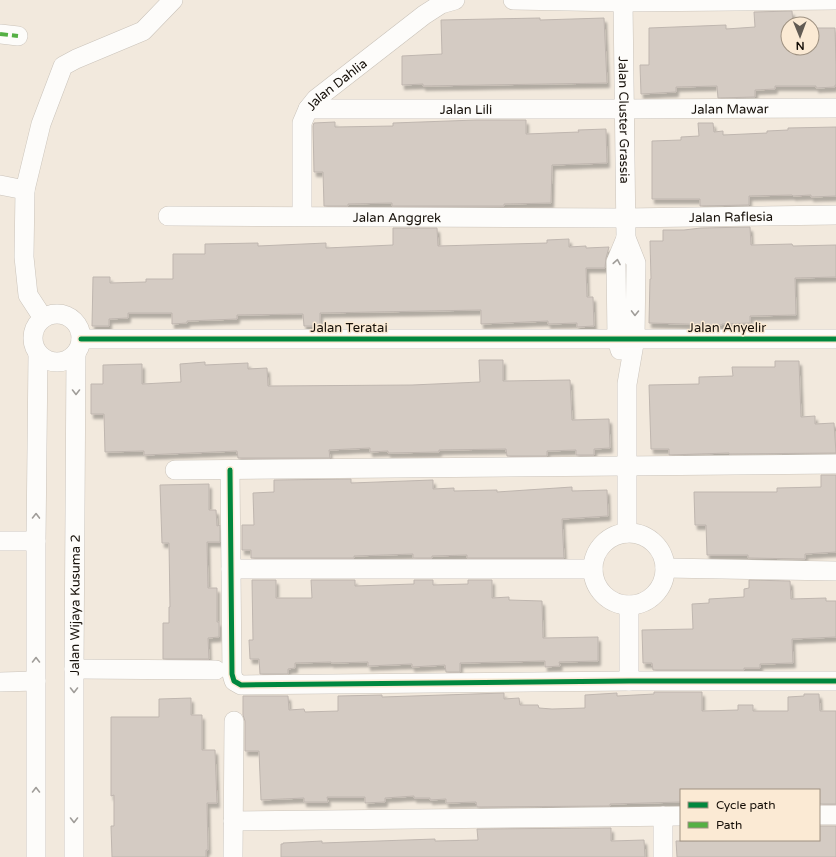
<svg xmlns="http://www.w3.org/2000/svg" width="836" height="857" viewBox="0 0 836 857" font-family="'Varela Round',sans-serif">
	<defs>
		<filter id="shadow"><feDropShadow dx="2.5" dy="4.5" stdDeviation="1" flood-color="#0004"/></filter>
	</defs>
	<rect width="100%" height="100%" fill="#f2e9dd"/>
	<g fill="#d4cbc3" stroke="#bfb6af" filter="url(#shadow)">
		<path d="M 792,11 L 793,24 L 788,24 L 788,48 L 812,48 L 812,26 L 814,26 L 814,28 L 835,28 L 836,64 L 836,85 L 835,85 L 835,87 L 816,88 L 816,86 L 775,86 L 775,89 L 755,90 L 755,97 L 718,98 L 717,86 L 676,87 L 676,92 L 641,94 L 640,65 L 649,65 L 649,28 L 726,25 L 726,29 L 755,27 L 754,12 Z"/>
		<path d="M 540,18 L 540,20 L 604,18 L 607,83 L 423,86 L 423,84 L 402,85 L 402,56 L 442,54 L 441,20 Z"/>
		<path d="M 476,120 L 526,120 L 526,134 L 579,132 L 578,130 L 606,129 L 607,163 L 552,165 L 551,203 L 504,204 L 504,206 L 392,206 L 392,203 L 348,204 L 348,206 L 324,206 L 323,172 L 314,172 L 313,126 L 314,123 L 335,122 L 335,127 L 393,126 L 393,123 Z"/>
		<path d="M 698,123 L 713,123 L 714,132 L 723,131 L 723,135 L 767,133 L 767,131 L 788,130 L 788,128 L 836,127 L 836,196 L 811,197 L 811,195 L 793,196 L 792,195 L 749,196 L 749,205 L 700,206 L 700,199 L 652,199 L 652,141 L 681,140 L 681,137 L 699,136 Z"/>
		<path d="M 750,227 L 751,245 L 792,244 L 793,246 L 836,245 L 836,277 L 795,278 L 796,315 L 750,316 L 750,323 L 722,324 L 722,325 L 649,323 L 650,279 L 651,279 L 650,241 L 663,241 L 663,230 L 684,230 L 701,228 Z"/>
		<path d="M 393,228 L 437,228 L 438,246 L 547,243 L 547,240 L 569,239 L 569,247 L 586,246 L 586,248 L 609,247 L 606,258 L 605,268 L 586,268 L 587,297 L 593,297 L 594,326 L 577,327 L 577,323 L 548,324 L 548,321 L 481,324 L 481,310 L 320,313 L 320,326 L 304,326 L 303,314 L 237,315 L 237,319 L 187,321 L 187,323 L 172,324 L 172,313 L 128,313 L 128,318 L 109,319 L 109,326 L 92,326 L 93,277 L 110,277 L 110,283 L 146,282 L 146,279 L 173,279 L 173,254 L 205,254 L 205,244 L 258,243 L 258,246 L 326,243 L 326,248 L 393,245 Z"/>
		<path d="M 479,360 L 503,360 L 503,381 L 570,380 L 572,420 L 609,419 L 610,448 L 594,449 L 594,455 L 576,455 L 576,450 L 547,451 L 547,456 L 507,456 L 506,449 L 439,450 L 439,452 L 388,453 L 388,451 L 370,452 L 370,448 L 329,450 L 330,458 L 238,458 L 237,451 L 144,455 L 144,451 L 105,452 L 104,414 L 91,414 L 91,384 L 103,384 L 103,365 L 142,364 L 142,384 L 181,382 L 180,364 L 205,362 L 205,365 L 248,363 L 248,369 L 267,368 L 268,386 L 412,385 L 480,382 Z"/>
		<path d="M 775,361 L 799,361 L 801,417 L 815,416 L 815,424 L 834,423 L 836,453 L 729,454 L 729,453 L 669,455 L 669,449 L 651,449 L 649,385 L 699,384 L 699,377 L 733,376 L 732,367 L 775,367 Z"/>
		<path d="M 821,475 L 836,475 L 836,552 L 805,554 L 805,559 L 748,558 L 748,555 L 707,555 L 706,525 L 695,525 L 694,492 L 777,492 L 777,488 L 821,487 Z"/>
		<path d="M 351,479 L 351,483 L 433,480 L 433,489 L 454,488 L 454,491 L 497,490 L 497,492 L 572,487 L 572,491 L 607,490 L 608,516 L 562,519 L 564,558 L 467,558 L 467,555 L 432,556 L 432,558 L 413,558 L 413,554 L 354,556 L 354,558 L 251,558 L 251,550 L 242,550 L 242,525 L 254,525 L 253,493 L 274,492 L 274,480 Z"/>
		<path d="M 209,484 L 209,510 L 216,510 L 217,526 L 220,525 L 220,542 L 207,542 L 208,588 L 217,588 L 217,622 L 219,622 L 219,637 L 208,638 L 209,659 L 163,659 L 163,623 L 169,623 L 169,607 L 170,607 L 169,543 L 162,543 L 160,485 Z"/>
		<path d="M 252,580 L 276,580 L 276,598 L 312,598 L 311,580 L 355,580 L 355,586 L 414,584 L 414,580 L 433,580 L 433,585 L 468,584 L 468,580 L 492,580 L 492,598 L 509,597 L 509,600 L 542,601 L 543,638 L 598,637 L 598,661 L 559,662 L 560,666 L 545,667 L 545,661 L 460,663 L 460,672 L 446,672 L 445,665 L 412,667 L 412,664 L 368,666 L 368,662 L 331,663 L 331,662 L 295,663 L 295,668 L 288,669 L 288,674 L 260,674 L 259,659 L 250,659 L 249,640 L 253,640 Z"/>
		<path d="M 749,580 L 790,581 L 791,599 L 826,598 L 826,601 L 836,601 L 836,637 L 792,639 L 793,663 L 760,664 L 760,668 L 744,668 L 744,670 L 653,670 L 652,663 L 643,663 L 642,630 L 693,629 L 692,604 L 709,603 L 709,599 L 744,597 L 744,589 L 749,588 Z"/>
		<path d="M 654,692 L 702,692 L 702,711 L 738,710 L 738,705 L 753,705 L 753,711 L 788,711 L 788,697 L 804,696 L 804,694 L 819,694 L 820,711 L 836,711 L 836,804 L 819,804 L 819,790 L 681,790 L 681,802 L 610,804 L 610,806 L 477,807 L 476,802 L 446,803 L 446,799 L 430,800 L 430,798 L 414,798 L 414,796 L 385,798 L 385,802 L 365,803 L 365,797 L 327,797 L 328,802 L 304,802 L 304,798 L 261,800 L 259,751 L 245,751 L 245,721 L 243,715 L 243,696 L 288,696 L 289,710 L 304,709 L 305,712 L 338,711 L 338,696 L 382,695 L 382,697 L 504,693 L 504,699 L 519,698 L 520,705 L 538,705 L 539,708 L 552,709 L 585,708 L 585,695 L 617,693 L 617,696 L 654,694 Z"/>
		<path d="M 191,698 L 191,715 L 202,715 L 202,750 L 215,750 L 217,803 L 207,803 L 208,850 L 206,850 L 206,857 L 112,857 L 111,826 L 114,826 L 114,795 L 111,796 L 111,717 L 159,717 L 159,699 Z"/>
		<path d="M 819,826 L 836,826 L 836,857 L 677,857 L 676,841 L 819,840 Z"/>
		<path d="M 611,828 L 611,841 L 644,840 L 645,857 L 281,857 L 281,844 L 283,844 L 283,843 L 322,841 L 322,843 L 435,839 L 435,841 L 478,840 L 477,829 Z"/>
	</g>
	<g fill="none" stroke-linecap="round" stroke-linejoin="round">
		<g stroke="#cac3ba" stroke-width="20">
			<g id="minor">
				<path d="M 513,0 L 623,2 L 836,0"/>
				<path id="s1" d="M 623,2 L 626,238 L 636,263 L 635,338 L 627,384 L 627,533"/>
				<path d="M 0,34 L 18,36"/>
				<path id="s2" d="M 308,109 L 624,109 L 836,108"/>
				<path d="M 0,185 L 25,190 L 24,257 L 28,295 L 43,318"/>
				<path d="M 25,190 L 41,124 L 63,66 L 76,59 L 143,31 L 173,0"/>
				<path id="s3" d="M 168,216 L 625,218 L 836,215"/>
				<path id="s4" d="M 302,216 L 302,123 L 308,109 L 316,99 L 424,15 L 441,4 L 455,0"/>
				<circle cx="57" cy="338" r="24"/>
				<path d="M 81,339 L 836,339"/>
				<path d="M 620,350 L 617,338 L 616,262 L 626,238"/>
				<path d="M 175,470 L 836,464"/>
				<path d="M 230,470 L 232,674 L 234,681 L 241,685 L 629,681 L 836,681"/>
				<circle cx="629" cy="569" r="36"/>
				<path d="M 0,541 L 36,541"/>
				<path d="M 665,568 L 836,571"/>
				<path d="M 231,569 L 593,569"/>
				<path d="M 629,605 L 629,681"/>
				<path d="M 74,669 L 216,670"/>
				<path d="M 0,682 L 36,681"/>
				<path d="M 819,815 L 836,815"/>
				<path d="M 233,821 L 681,816"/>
				<path d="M 36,857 L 36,541 L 38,354"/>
				<path id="s5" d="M 74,857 L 74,669 L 76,353"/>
				<path d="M 233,857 L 234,721"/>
				<path d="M 663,857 L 663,816"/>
			</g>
		</g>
		<use href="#minor" stroke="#fdfcfa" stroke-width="19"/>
		<path stroke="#55b044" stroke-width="4" stroke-dasharray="8 4" stroke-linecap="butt" d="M 0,34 L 18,36"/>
		<g stroke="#fbead4" stroke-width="8">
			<g id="cycleway">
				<path d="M 81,339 L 836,339"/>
				<path d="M 230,470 L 232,674 L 234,681 L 241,685 L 629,681 L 836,681"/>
			</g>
		</g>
		<use href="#cycleway" stroke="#00873e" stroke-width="5"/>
	</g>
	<defs><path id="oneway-chevron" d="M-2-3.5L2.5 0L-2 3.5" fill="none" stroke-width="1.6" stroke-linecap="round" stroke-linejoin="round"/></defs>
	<g stroke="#a09d99">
		<use href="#oneway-chevron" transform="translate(617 262) rotate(-80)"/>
		<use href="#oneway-chevron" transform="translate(635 313) rotate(91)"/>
		<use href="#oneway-chevron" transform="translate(76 392) rotate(90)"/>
		<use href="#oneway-chevron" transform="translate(36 516) rotate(-89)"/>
		<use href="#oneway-chevron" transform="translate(36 660) rotate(-90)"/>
		<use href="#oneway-chevron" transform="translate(74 690) rotate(90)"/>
		<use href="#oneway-chevron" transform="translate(36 790) rotate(-90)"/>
		<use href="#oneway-chevron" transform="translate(74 820) rotate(90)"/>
	</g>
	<g text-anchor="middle" stroke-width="3" stroke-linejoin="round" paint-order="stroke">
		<g font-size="13" fill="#150f08" stroke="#fbead4">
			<text dy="5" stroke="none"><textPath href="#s4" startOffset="146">Jalan Dahlia</textPath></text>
			<text dy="5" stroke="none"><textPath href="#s2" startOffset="158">Jalan Lili</textPath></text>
			<text dy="5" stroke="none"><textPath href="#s2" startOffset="422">Jalan Mawar</textPath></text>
			<text dy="5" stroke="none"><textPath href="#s1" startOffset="118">Jalan Cluster Grassia</textPath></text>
			<text dy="5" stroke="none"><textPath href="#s3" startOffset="563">Jalan Raflesia</textPath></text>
			<text dy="5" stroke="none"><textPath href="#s3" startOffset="229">Jalan Anggrek</textPath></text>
			<text x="349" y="332">Jalan Teratai</text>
			<text x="727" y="332">Jalan Anyelir</text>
			<text dy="5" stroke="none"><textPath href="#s5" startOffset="252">Jalan Wijaya Kusuma 2</textPath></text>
		</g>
	</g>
	<rect x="680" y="789" width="140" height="52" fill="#fbead4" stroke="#9f9282"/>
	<rect x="688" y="802" width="20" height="6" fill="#00873e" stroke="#9f9282"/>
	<text x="716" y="809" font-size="12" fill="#150f08">Cycle path</text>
	<rect x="688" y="822" width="20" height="6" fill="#55b044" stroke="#9f9282"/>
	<text x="716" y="829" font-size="12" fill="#150f08">Path</text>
	<g transform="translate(800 36) rotate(179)"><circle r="19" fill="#fbead4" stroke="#9f9282"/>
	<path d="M0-3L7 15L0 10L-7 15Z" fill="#625b53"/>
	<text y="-6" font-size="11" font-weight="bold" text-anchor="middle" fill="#150f08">N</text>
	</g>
</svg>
